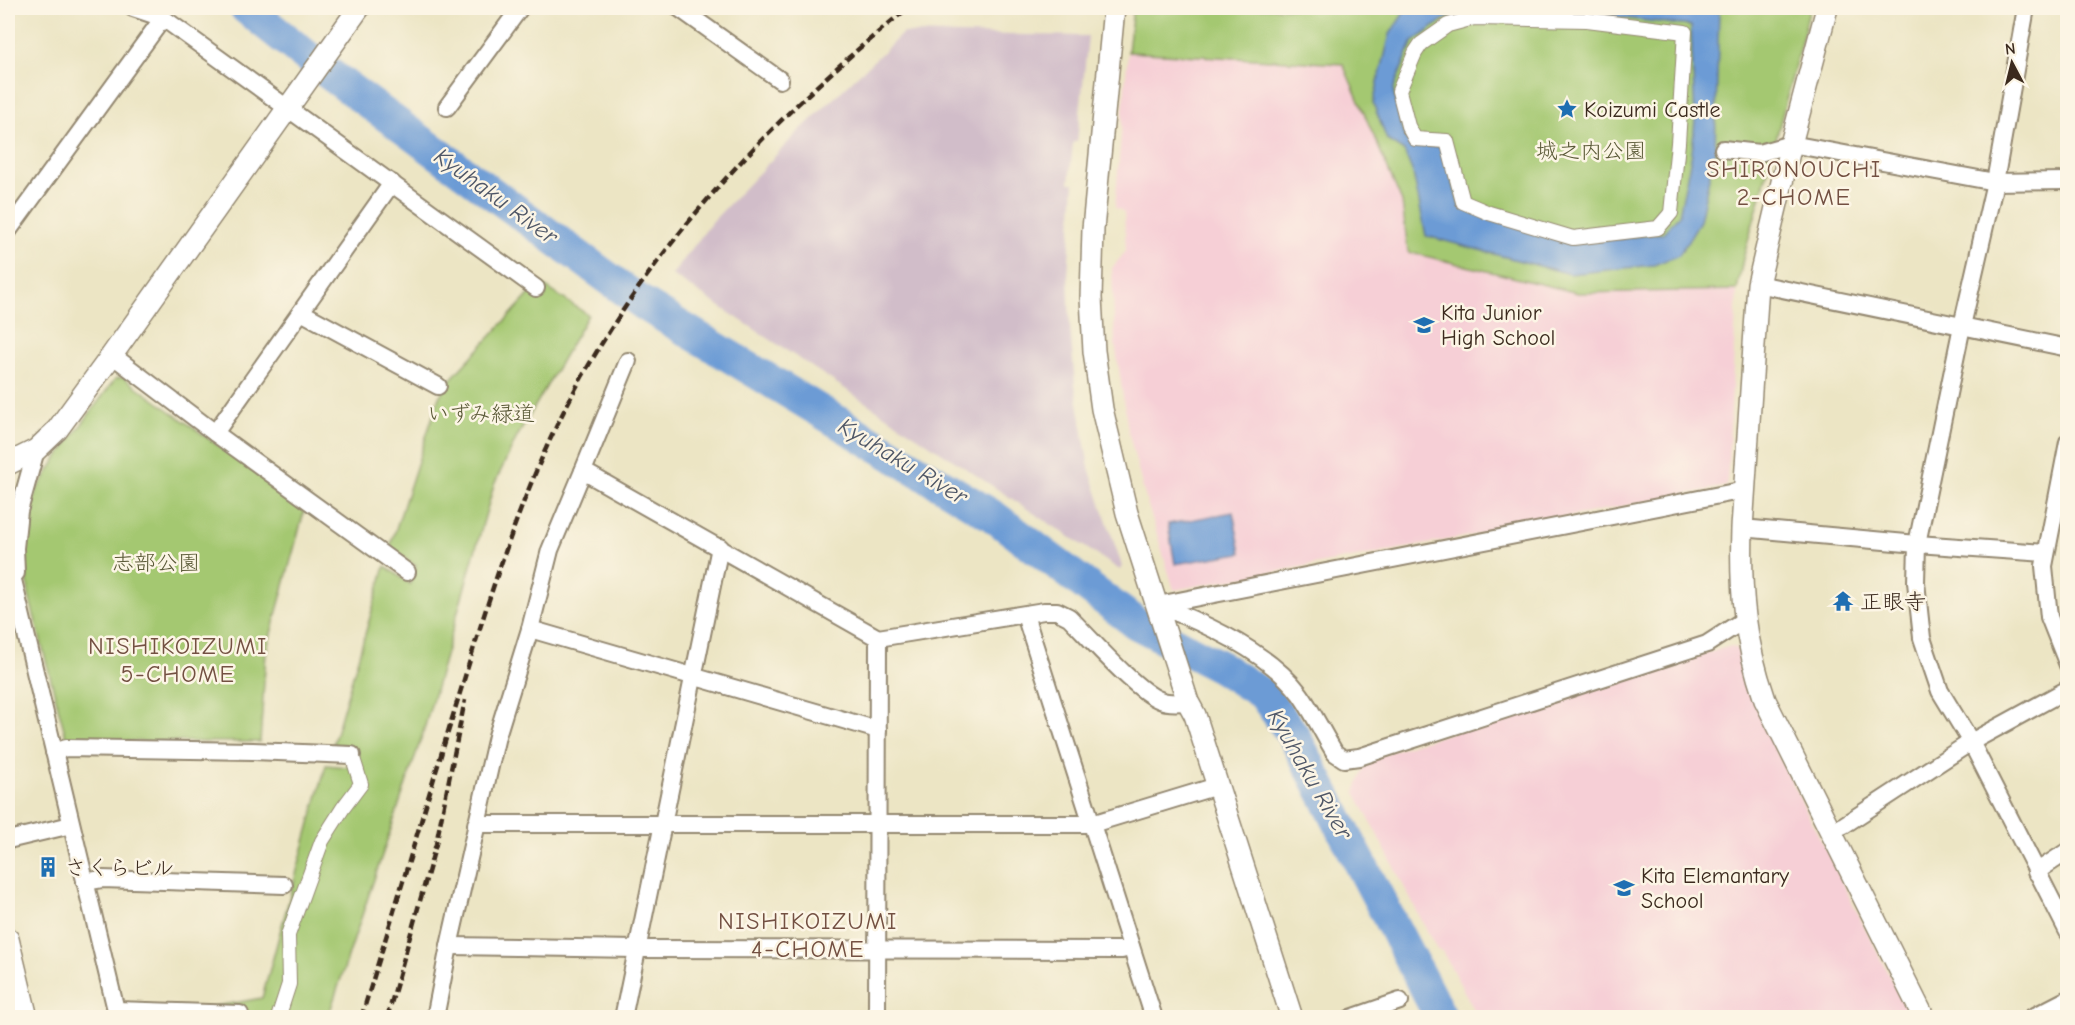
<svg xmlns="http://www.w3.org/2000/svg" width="2075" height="1025" viewBox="0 0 2075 1025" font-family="'Comic Neue','Klee One',sans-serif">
	<rect width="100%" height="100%" fill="#fcf5e5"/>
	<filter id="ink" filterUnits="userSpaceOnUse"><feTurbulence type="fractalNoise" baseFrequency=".0167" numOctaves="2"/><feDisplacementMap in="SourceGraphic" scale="12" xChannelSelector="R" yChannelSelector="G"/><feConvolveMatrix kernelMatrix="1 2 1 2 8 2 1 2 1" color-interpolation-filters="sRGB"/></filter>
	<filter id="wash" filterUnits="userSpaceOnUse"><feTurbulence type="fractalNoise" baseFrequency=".008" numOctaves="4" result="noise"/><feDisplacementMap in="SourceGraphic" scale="24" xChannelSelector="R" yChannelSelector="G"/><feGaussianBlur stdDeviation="1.35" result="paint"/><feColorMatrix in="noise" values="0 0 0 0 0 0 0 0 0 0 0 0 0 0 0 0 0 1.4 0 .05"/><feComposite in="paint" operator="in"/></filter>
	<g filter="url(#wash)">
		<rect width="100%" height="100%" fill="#ece5c4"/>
		<g fill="#f6cfd6">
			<path d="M 1128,52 L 1343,64 L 1402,202 L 1408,252 L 1578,293 L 1737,290 L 1727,486 L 1412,547 L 1174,590 L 1143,489 L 1128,430 L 1115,343 L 1112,268 L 1126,251 L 1124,212 L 1115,207 Z"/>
			<path d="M 1731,646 L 1738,649 L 1747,684 L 1770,739 L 1910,1017 L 1478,1017 L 1442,951 L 1437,950 L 1355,792 L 1367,759 L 1614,681 Z"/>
		</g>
		<path fill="#d1bdc9" d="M 903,33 L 1088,36 L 1077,142 L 1073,142 L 1069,183 L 1074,183 L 1068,275 L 1070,326 L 1075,385 L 1089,468 L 1122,566 L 1120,570 L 672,275 L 712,222 L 798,132 Z"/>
		<g fill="#a4c871" stroke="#707948" stroke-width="1.5">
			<path d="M 1133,8 L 1810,8 L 1769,166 L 1743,259 L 1737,290 L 1578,293 L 1408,252 L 1402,202 L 1343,64 L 1128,52 Z"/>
			<path d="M 540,283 L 588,315 L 517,437 L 494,485 L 423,733 L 328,1017 L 150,1018 L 262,998 L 326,765 L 347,767 L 353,749 L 333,744 L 385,566 L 410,584 L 416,566 L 390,547 L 439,397 L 450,380 Z"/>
			<path d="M 123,377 L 305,508 L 266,652 L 260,742 L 67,741 L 29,596 L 26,565 L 27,526 L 36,491 L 59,455 L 115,379 Z"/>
		</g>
		<g fill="#6c9bd5" stroke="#54627a" stroke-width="1.5" fill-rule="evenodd">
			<path d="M 1407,8 L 1715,8 L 1719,12 L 1715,150 L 1700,221 L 1679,255 L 1654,265 L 1570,274 L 1426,236 L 1413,173 L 1404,151 L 1387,140 L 1373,103 L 1390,34 ZM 1471,10 L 1588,14 L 1691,26 L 1695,120 L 1692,153 L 1679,215 L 1663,233 L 1572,244 L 1459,206 L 1444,146 L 1411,145 L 1402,131 L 1393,90 L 1412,43 L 1443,20 Z"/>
			<path d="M 1233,512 L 1241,553 L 1175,564 L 1168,524 Z"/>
		</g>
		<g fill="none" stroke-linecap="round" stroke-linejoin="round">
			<path stroke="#6c9bd5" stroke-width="33" d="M 246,8 L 324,70 L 645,305 L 993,516 L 1136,623 L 1219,666 L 1264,695 L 1294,736 L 1441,1018"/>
		</g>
	</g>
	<g filter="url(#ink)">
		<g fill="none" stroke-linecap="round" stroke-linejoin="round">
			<g stroke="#948871" stroke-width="16">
				<g id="pedestrian">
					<path d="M 1474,18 L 1587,20 L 1685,32 L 1678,143 L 1671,213 L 1658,228 L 1573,238 L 1489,213 L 1463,202 L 1447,141 L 1415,139 L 1408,126 L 1399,91 L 1415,53 L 1421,44 L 1448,25 Z"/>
					<path d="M 278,1018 L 289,984 L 288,935 L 322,841 L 343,808 L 361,784 L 352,755"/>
				</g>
			</g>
			<g stroke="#948871" stroke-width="20">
				<g id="minor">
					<path d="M 133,8 L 163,18 L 536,288"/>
					<path d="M 679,8 L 780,80"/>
					<path d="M 2026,8 L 1995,182 L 1962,326 L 1917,544 L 1916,582 L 1922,638 L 1940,691 L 1971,742 L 2068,932"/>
					<path d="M 447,107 L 520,8"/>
					<path d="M 1723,149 L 1759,153 L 1791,144 L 1995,182 L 2068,181"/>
					<path d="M 8,231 L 163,18"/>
					<path d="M 1758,284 L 2068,348"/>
					<path d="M 301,312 L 438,386"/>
					<path d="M 112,355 L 215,433 L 407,572"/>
					<path d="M 215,433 L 392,183"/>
					<path d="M 2068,442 L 2044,566 L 2049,617 L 2068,665"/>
					<path d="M 583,471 L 628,361"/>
					<path d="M 1742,528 L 1917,544 L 2046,553"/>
					<path d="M 8,559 L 116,1010 L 240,1014"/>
					<path d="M 16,573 L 15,548 L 19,511 L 36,450"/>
					<path d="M 1157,605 C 1205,623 1269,653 1300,694 C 1313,712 1323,734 1335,753 L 1344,759 L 1359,757 L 1707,644 L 1744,620"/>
					<path d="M 1158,605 L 1745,490"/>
					<path d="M 1025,615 L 1154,1018"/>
					<path d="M 530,629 L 878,730"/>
					<path d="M 54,752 L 66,748 L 253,751 L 352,755"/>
					<path d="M 476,824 L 1092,824 L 1217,786"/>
					<path d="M 1831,831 L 1844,825 L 1971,742 L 2068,689"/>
					<path d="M 8,840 L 71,825"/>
					<path d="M 2036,872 L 2068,851"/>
					<path d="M 85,882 L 102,879 L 284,885"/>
					<path d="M 449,946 L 636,949 L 1122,950 L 1131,947"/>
					<path d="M 435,1018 L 449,946 L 497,736 L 530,629 L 550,550 L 583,471 L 878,638 L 1044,611 L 1057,611 L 1069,617 C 1088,636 1137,692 1160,700 C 1169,704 1178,702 1188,702"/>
					<path d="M 623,1018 L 720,547"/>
					<path d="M 877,1018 L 878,638"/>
					<path d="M 1351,1018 L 1400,1001"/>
					<path d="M 2031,1018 L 2068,999"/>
				</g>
			</g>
			<g stroke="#948871" stroke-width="24">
				<g id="tertiary">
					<path d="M 1114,8 L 1093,229 L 1091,298 L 1094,351 L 1102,409 L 1127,513 L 1188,702 L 1195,715 L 1292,1018"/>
					<path d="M 1827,8 L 1791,144 L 1758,284 L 1742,528 C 1740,593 1744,639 1765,700 L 1924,1018"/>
					<path d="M 8,464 L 36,450 L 57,430 L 112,355 L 359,8"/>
					<path d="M 8,939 L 27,1018"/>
				</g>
			</g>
			<use href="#pedestrian" stroke="#fff" stroke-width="14"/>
			<use href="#minor" stroke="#fff" stroke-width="16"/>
			<use href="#tertiary" stroke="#fff" stroke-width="21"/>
			<g stroke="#3b2a1e" stroke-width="4.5" stroke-dasharray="9 4.5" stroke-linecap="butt">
				<path d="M 361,1018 C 395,910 426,803 459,696 C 492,588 526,476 582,377 C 663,233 780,110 908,8"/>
				<path d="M 387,1018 L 436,844 L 465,700"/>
			</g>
		</g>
	</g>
	<defs>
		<g id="sight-bare" transform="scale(1.62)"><path d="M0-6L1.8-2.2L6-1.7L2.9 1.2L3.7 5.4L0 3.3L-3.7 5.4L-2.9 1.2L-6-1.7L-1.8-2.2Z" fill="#1f6fb2" stroke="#fcf5e5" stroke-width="2.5" paint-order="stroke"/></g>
		<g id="school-bare" transform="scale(1.62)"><path d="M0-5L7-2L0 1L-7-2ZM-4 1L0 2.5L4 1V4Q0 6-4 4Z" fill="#1f6fb2" stroke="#fcf5e5" stroke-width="2.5" paint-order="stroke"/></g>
		<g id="temple-bare" transform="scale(1.62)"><path d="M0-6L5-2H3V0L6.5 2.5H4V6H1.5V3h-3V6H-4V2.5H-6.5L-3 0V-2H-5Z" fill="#1f6fb2" stroke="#fcf5e5" stroke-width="2.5" paint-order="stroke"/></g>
		<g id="building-bare" transform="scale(1.62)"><path d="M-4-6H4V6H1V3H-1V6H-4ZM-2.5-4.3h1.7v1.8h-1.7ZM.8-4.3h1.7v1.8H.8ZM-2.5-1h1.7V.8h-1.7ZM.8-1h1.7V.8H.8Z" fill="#1f6fb2" stroke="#fcf5e5" stroke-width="2.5" paint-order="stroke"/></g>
	</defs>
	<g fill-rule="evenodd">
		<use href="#sight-bare" x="1567" y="109"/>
		<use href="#school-bare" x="1424" y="325"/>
		<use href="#temple-bare" x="1843" y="601"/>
		<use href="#building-bare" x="48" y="867"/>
		<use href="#school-bare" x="1624" y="888"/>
	</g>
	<g text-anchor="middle" stroke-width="5" stroke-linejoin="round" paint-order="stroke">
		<g font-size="22" fill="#3b2a1e" stroke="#fcf5e5" text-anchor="start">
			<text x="1584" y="117">Koizumi Castle</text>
			<text x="1441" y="320">Kita Junior<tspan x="1441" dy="25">High School</tspan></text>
			<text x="1860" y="609">正眼寺</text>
			<text x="65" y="875">さくらビル</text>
			<text x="1641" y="883">Kita Elemantary<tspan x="1641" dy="25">School</tspan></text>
		</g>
		<g font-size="22" fill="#5a5937" stroke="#fcf5e5">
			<text x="1591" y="158">城之内公園</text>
			<text x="481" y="421">いずみ緑道</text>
			<text x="156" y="570">志部公園</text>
		</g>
		<g font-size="24" letter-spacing="1.5" fill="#735042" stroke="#fcf5e5">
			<text x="1794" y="177">SHIRONOUCHI<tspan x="1794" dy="28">2-CHOME</tspan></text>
			<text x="178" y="654">NISHIKOIZUMI<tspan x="178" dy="28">5-CHOME</tspan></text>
			<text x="808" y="929">NISHIKOIZUMI<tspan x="808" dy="28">4-CHOME</tspan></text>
		</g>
		<g font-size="24" font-style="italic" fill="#4f5767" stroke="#fcf5e5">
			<text transform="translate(496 196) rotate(36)" y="8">Kyuhaku River</text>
			<text transform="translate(903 461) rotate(31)" y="8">Kyuhaku River</text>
			<text transform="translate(1310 774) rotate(60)" y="8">Kyuhaku River</text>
		</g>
	</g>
	<rect width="2075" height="1025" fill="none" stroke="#fcf5e5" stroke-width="30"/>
	<g transform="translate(2012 63) rotate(353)" stroke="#fcf5e5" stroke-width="4.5" paint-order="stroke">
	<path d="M0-4.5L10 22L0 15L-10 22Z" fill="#3b2a1e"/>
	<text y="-9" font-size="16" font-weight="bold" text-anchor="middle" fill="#3b2a1e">N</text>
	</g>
</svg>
